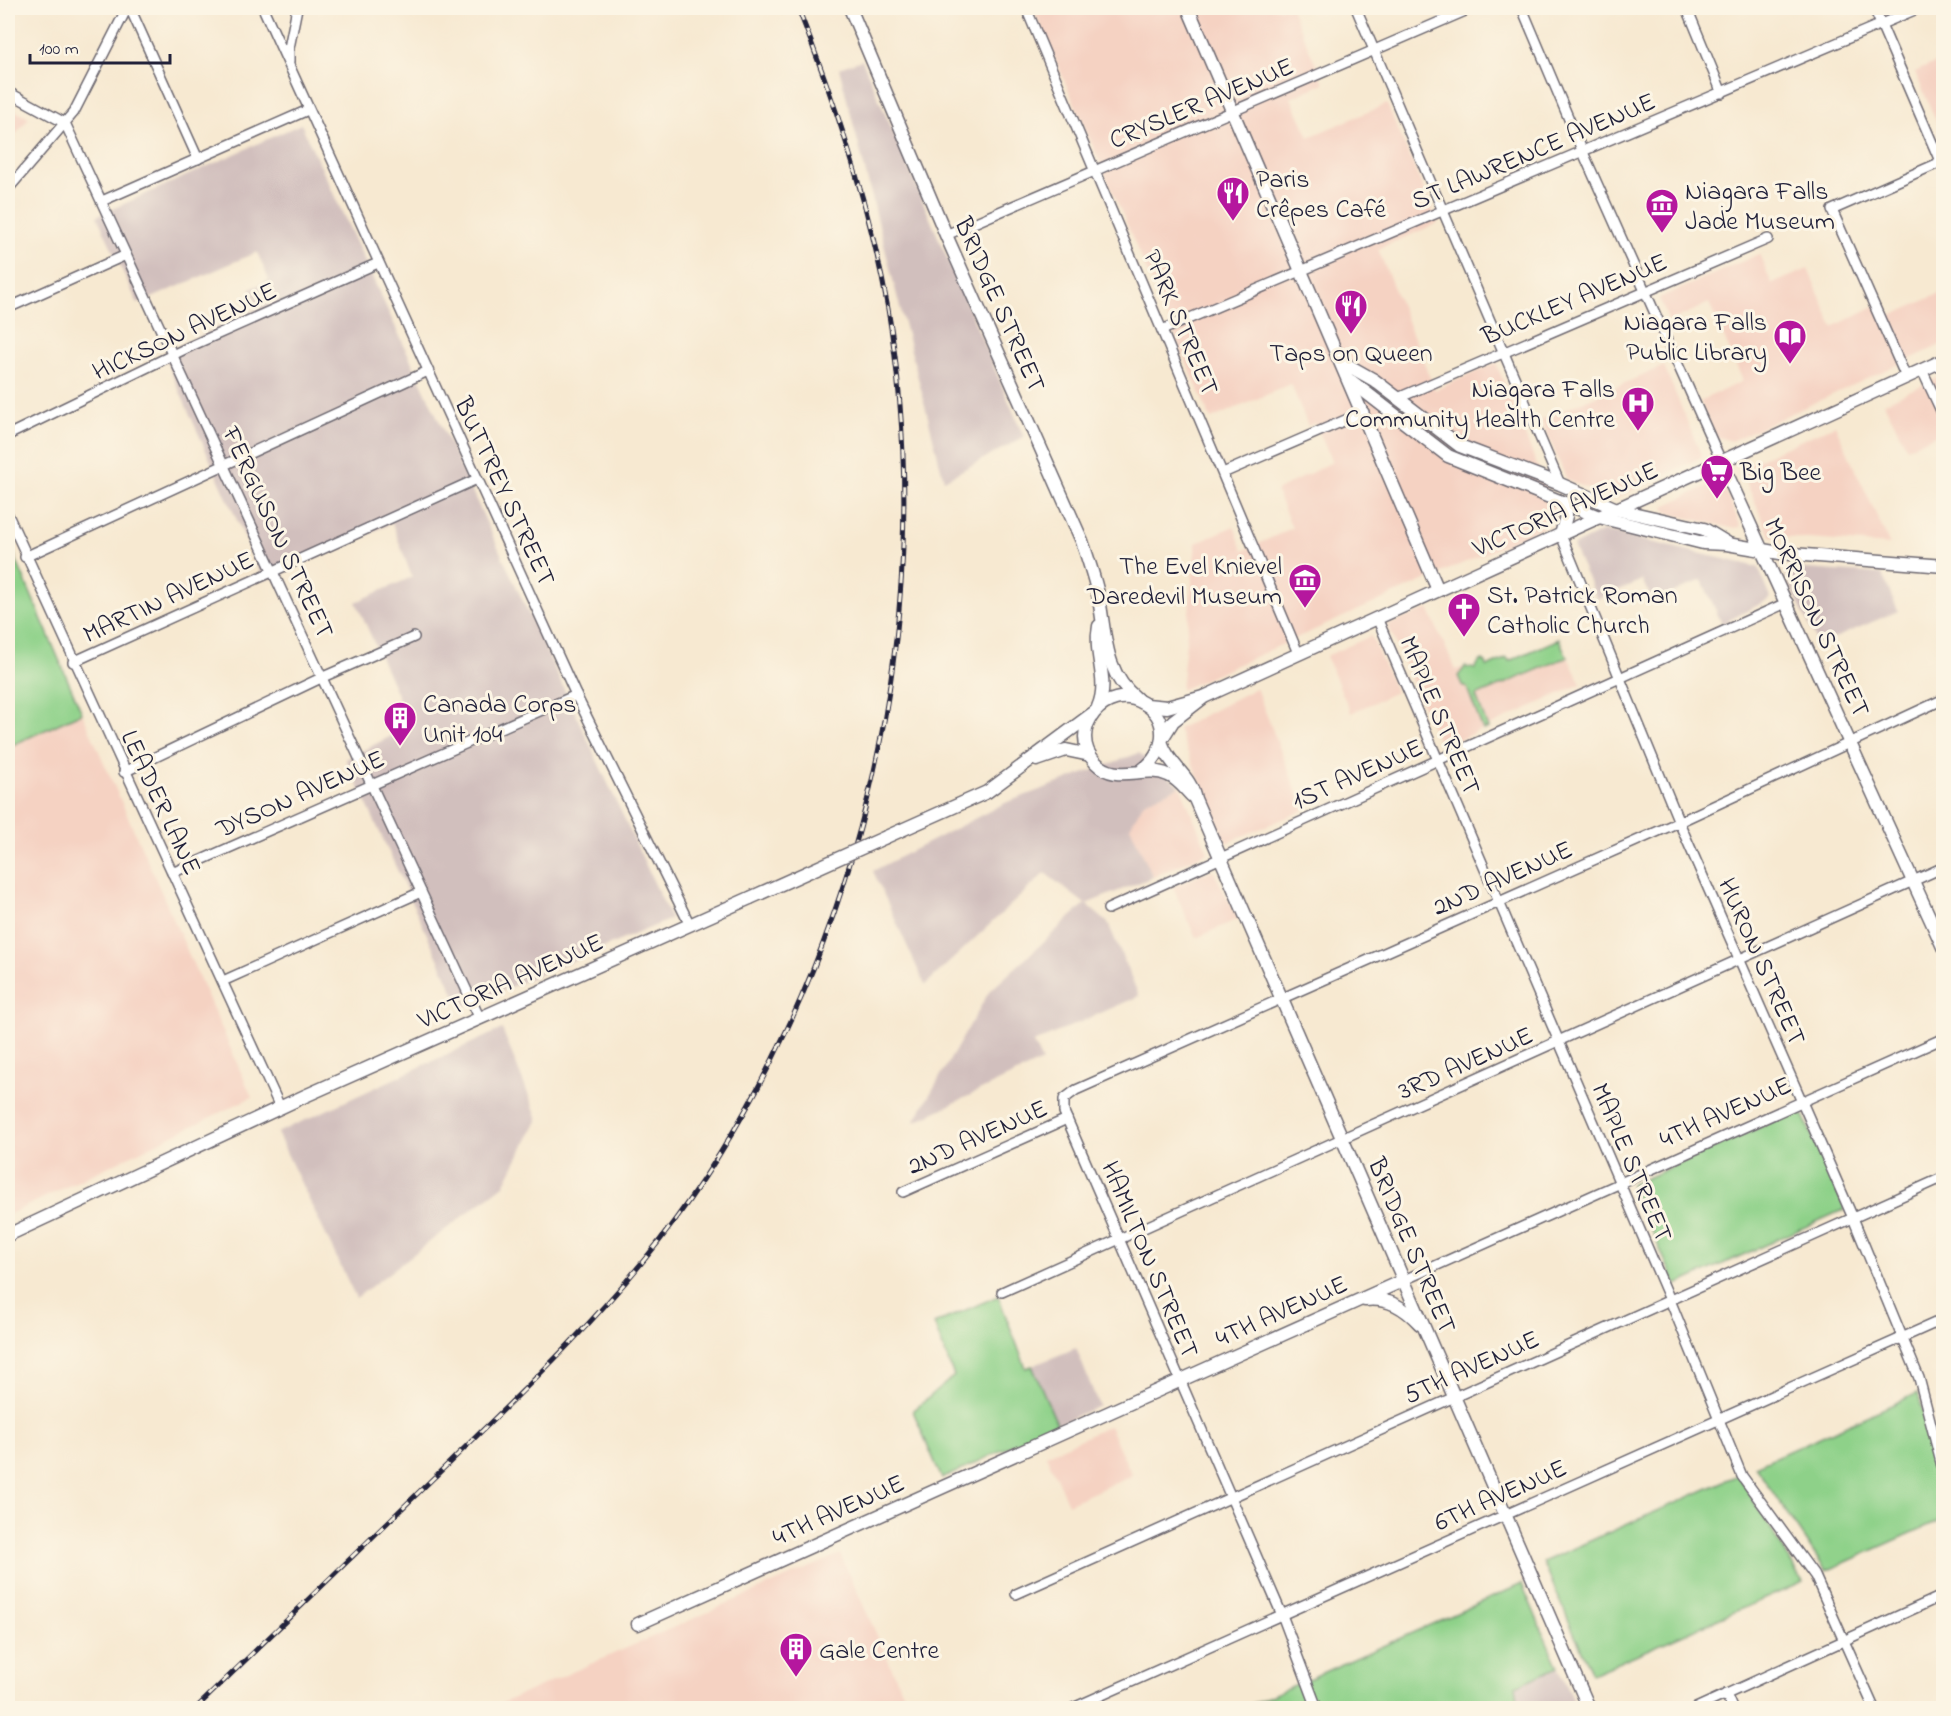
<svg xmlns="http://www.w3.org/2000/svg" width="1951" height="1716" viewBox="0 0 1951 1716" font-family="'Indie Flower',sans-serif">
	<rect width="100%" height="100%" fill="#fcf5e5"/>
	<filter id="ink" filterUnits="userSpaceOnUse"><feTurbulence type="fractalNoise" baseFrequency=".0167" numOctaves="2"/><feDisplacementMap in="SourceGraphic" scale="12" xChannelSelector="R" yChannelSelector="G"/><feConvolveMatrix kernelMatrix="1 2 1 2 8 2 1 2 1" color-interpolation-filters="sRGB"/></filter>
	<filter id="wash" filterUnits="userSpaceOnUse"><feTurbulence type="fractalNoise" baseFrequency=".008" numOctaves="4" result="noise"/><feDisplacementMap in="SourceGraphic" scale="24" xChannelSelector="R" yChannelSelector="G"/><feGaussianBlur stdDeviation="1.35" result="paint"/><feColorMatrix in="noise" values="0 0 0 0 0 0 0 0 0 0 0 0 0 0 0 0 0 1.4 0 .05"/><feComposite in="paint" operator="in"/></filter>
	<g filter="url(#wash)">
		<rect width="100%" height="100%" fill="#f7e9d1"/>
		<g fill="#f5d2c2">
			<path d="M 1033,8 L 1291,8 L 1324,83 L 1291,98 L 1309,137 L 1387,104 L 1438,223 L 1378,249 L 1435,390 L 1496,363 L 1559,520 L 1181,690 L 1196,543 L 1234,526 L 1243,551 L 1292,528 L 1276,491 L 1332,462 L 1315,423 L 1308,426 L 1291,384 L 1211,419 Z"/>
			<path d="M 1943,59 L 1943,137 L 1915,72 Z"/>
			<path d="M 8,107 L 29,118 L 8,144 Z"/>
			<path d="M 1759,254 L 1772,284 L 1808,269 L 1833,327 L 1878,304 L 1886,318 L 1943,292 L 1943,344 L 1731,441 L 1715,436 L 1700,401 L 1743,381 L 1709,303 L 1669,322 L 1659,298 Z"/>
			<path d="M 1664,366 L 1702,457 L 1614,499 L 1567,480 L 1541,420 Z"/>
			<path d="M 1943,375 L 1943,427 L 1939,429 L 1940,433 L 1907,448 L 1884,403 Z"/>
			<path d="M 1835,425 L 1890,545 L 1770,536 L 1740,468 Z"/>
			<path d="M 1721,480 L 1741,527 L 1731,528 L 1667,513 L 1664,506 Z"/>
			<path d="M 1428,609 L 1456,670 L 1465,667 L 1475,669 L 1479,662 L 1483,660 L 1487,667 L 1507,658 L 1509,661 L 1559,639 L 1581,684 L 1441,748 L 1388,625 Z"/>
			<path d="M 1371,636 L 1396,692 L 1351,713 L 1326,656 Z"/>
			<path d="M 1256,688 L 1304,810 L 1226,843 L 1178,729 Z"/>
			<path d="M 82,713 L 252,1097 L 8,1215 L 8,747 Z"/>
			<path d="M 1180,786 L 1208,852 L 1153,877 L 1129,827 L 1144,802 Z"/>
			<path d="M 1213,870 L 1238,919 L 1196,938 L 1173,887 Z"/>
			<path d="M 1109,1426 L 1132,1475 L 1068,1504 L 1046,1455 Z"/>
			<path d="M 840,1554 L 910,1708 L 494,1708 L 493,1707 Z"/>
		</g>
		<g fill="#d1bfbd">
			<path d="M 862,60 L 1024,437 L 944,480 L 839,68 Z"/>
			<path d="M 301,124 L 671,919 L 461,1008 L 346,759 L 411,726 L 356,602 L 412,577 L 392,523 L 264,581 L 163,354 L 258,308 L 250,289 L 269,280 L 257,252 L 138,304 L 97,216 Z"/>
			<path d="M 1603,531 L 1758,567 L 1771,598 L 1722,624 L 1702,580 L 1653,601 L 1642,580 L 1597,599 L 1573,546 Z"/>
			<path d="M 1792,568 L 1882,574 L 1898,611 L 1818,645 L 1785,574 Z"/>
			<path d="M 1139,753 L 1180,786 L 1144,802 L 1130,827 L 1153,877 L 1086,904 L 1108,923 L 1139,996 L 1033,1043 L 1042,1061 L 914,1122 L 989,992 L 1085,904 L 1045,873 L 925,985 L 873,871 L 1005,803 Z"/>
			<path d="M 502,1029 L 538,1119 L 504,1185 L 356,1298 L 277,1133 Z"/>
			<path d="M 1076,1348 L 1099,1406 L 1057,1424 L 1032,1366 Z"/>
			<path d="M 1558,1667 L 1577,1708 L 1520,1708 L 1516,1686 Z"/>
		</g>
		<g fill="#8ed189" stroke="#587a62" stroke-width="1.5">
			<path d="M 8,541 L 82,713 L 8,747 Z"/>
			<path d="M 1559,639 L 1567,657 L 1476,696 L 1488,728 L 1483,730 L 1467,688 L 1462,685 L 1458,676 L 1465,667 L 1475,669 L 1479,662 L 1483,660 L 1487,667 L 1507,658 L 1509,661 Z"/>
			<path d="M 1800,1109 L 1845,1209 L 1676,1285 L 1631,1185 Z"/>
			<path d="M 998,1296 L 1026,1368 L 1032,1366 L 1057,1424 L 942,1479 L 913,1411 L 954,1376 L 934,1324 Z"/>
			<path d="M 1918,1393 L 1943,1496 L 1943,1519 L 1826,1571 L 1755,1466 Z"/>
			<path d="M 1738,1475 L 1803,1582 L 1592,1674 L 1543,1562 Z"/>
			<path d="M 1522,1584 L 1558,1667 L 1516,1686 L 1519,1708 L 1243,1708 Z"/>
		</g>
	</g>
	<g filter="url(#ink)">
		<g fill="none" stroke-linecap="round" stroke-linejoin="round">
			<g stroke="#6d6870" stroke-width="12">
				<g id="street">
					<path d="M 130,8 L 198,159"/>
					<path d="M 263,8 L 576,695 L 690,925"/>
					<path d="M 1026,8 L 1298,653"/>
					<path d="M 1356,8 L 1560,484"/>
					<path d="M 1522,8 L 1582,150 L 1721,461"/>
					<path d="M 1687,8 L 1722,93"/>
					<path d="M 1874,8 L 1943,168"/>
					<path d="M 289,62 L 289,48 L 297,8"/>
					<path d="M 8,92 L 65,123 L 480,1019"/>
					<path d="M 8,189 L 74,112 L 127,8"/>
					<path d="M 102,201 L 308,110"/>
					<path d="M 946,235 L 1472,8"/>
					<path d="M 8,308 L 126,255"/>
					<path d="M 1162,330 L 1919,8"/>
					<path d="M 1922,370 L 1944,417"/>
					<path d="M 1906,377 L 1832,210 L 1941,162"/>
					<path d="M 1398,398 L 1768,239"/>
					<path d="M 8,435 L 191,346 L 378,263"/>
					<path d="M 1223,473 L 1364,412"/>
					<path d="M 8,515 L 280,1107"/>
					<path d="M 1561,535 L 1679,822 L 1853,1218 L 1919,1378 L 1944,1474"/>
					<path d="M 25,557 L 428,371"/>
					<path d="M 1377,618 L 1670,1300 L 1742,1476 L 1815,1576 L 1874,1708"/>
					<path d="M 73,662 L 477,479"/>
					<path d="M 124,772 L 323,677 L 414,637"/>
					<path d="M 172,873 L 576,695"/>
					<path d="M 1108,909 L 1788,602"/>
					<path d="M 223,981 L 421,892"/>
					<path d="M 903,1192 L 1067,1119"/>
					<path d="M 1404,1280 L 1944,1038"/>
					<path d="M 1002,1292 L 1944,867"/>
					<path d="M 1016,1594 L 1944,1177"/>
					<path d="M 1726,1694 L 1732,1708"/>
					<path d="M 1073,1708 L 1944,1319"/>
					<path d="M 1317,1708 L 1282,1615 L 1064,1112 L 1064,1099 L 1076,1090 L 1679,822 L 1944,699"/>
					<path d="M 1696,1708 L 1944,1595"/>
				</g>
			</g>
			<g stroke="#6d6870" stroke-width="15">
				<g id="secondary">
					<path d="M 850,8 L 946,235 L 1082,541 C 1088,559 1094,576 1098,594 C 1106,632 1103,673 1137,699"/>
					<path d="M 1188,8 L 1438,590"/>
					<path d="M 1342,362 L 1374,380 L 1460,446 L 1560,484 L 1619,510 L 1704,529 L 1727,543"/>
					<path d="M 1351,381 L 1448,456 L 1599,517 L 1703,543 L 1727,544 L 1780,553 L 1944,566"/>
					<path d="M 1721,461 L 1944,949"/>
					<path d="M 1561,535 L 1566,516 L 1564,503"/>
					<path d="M 1147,705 L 1167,707 L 1203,697"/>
					<path d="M 1098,707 C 1110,680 1093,655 1099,626"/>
					<path d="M 1163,737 L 1173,721 L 1204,697 L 1944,360"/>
					<path d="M 1162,744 C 1170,767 1191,775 1195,799 L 1589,1708"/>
					<path d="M 1037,760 L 1066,750 L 1090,755"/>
					<path d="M 1142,770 C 1166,754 1171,718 1143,703 C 1106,682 1066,730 1095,762 C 1117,785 1143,764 1168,775 C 1178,779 1185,789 1192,796"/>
					<path d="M 886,837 L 987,792 L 1092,714"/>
					<path d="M 8,1235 L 305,1096 L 750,898"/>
					<path d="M 1365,1300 C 1388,1297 1405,1308 1420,1324"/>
					<path d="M 638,1624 L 1404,1280"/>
				</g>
			</g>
			<use href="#street" stroke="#fff" stroke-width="9"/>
			<use href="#secondary" stroke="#fff" stroke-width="12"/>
			<g stroke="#22223b" stroke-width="5">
				<path id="rail" d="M 196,1708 C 280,1626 365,1544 450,1462 C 523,1391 597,1321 660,1240 C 856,985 942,627 888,309 C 870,207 836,104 798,8"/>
			</g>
			<use href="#rail" stroke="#fcf5e5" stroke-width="3" stroke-dasharray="9" stroke-linecap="butt"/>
			<g stroke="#6d6870" stroke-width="15" stroke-linecap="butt">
				<path id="secondary-bridge" d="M 750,898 L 886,837"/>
			</g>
			<use href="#secondary-bridge" stroke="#fff" stroke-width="12"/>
		</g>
	</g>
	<defs>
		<g id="restaurant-pin" transform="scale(1.725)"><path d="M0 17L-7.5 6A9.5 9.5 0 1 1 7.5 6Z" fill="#b5179e" stroke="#fcf5e5"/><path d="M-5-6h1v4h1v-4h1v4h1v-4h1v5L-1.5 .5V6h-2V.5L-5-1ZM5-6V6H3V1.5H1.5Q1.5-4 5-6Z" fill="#fff"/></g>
		<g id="museum-pin" transform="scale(1.725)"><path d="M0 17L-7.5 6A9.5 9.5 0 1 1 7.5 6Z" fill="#b5179e" stroke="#fcf5e5"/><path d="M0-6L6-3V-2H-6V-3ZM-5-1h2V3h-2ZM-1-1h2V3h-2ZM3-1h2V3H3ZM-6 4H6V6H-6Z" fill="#fff"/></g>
		<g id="library-pin" transform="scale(1.725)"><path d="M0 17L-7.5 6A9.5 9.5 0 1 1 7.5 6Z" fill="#b5179e" stroke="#fcf5e5"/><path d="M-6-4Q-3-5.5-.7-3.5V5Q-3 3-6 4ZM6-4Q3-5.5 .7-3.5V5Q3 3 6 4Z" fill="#fff"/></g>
		<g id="hospital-pin" transform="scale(1.725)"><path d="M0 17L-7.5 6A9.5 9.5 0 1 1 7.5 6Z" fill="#b5179e" stroke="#fcf5e5"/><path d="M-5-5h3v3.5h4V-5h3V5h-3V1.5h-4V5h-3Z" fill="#fff"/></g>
		<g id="supermarket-pin" transform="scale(1.725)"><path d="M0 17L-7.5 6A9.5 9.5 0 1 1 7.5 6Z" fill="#b5179e" stroke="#fcf5e5"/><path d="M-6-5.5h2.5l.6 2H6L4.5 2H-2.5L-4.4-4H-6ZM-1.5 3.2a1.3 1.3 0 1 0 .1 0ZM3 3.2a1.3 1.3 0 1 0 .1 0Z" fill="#fff"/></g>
		<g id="church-pin" transform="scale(1.725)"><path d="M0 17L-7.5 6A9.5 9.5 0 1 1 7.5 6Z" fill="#b5179e" stroke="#fcf5e5"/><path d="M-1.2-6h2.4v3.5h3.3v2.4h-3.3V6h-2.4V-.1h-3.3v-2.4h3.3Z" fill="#fff"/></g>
		<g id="building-pin" transform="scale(1.725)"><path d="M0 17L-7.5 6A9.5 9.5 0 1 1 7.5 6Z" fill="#b5179e" stroke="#fcf5e5"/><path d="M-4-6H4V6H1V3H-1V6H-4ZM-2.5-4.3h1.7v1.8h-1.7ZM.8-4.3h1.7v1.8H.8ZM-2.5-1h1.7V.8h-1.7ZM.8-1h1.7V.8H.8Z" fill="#fff"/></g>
	</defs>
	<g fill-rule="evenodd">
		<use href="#restaurant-pin" x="1233" y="193"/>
		<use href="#museum-pin" x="1662" y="205"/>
		<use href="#restaurant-pin" x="1351" y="306"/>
		<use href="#library-pin" x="1790" y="336"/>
		<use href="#hospital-pin" x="1638" y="403"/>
		<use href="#supermarket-pin" x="1717" y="471"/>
		<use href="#museum-pin" x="1305" y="580"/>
		<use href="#church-pin" x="1464" y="609"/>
		<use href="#building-pin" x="400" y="718"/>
		<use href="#building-pin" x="796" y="1649"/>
	</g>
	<g text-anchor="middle" stroke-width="6" stroke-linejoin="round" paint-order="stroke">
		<g font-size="26" fill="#22223b" stroke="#fcf5e5">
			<text transform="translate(1201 102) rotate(-23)" y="9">CRYSLER AVENUE</text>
			<text transform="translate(1533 150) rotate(-23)" y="9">ST LAWRENCE AVENUE</text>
			<text transform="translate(1574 298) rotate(-23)" y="9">BUCKLEY AVENUE</text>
			<text transform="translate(1001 304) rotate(66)" y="9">BRIDGE STREET</text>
			<text transform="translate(1182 322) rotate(67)" y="9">PARK STREET</text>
			<text transform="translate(184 330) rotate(-25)" y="9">HICKSON AVENUE</text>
			<text transform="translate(506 491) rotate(65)" y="9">BUTTREY STREET</text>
			<text transform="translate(1565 508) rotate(-24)" y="9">VICTORIA AVENUE</text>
			<text transform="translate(279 532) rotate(65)" y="9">FERGUSON STREET</text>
			<text transform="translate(168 596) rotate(-25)" y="9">MARTIN AVENUE</text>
			<text transform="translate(1818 617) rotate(65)" y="9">MORRISON STREET</text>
			<text transform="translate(1441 715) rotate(67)" y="9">MAPLE STREET</text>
			<text transform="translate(1357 773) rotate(-24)" y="9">1ST AVENUE</text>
			<text transform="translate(300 793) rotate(-24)" y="9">DYSON AVENUE</text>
			<text transform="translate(162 802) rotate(65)" y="9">LEADER LANE</text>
			<text transform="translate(1502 877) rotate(-24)" y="9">2ND AVENUE</text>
			<text transform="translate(1763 961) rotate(66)" y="9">HURON STREET</text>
			<text transform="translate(510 980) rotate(-24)" y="9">VICTORIA AVENUE</text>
			<text transform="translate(1465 1062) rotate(-24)" y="9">3RD AVENUE</text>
			<text transform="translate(1725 1111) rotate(-24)" y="9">4TH AVENUE</text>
			<text transform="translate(977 1136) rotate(-24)" y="9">2ND AVENUE</text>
			<text transform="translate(1633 1162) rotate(67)" y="9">MAPLE STREET</text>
			<text transform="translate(1413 1245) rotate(67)" y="9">BRIDGE STREET</text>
			<text transform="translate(1151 1259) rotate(67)" y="9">HAMILTON STREET</text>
			<text transform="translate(1281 1310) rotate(-24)" y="9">4TH AVENUE</text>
			<text transform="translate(1471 1366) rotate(-24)" y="9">5TH AVENUE</text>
			<text transform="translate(1500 1494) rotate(-24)" y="9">6TH AVENUE</text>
			<text transform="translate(838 1509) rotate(-24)" y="9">4TH AVENUE</text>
		</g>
		<g font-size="26" fill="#22223b" stroke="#fcf5e5" text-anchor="start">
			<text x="1256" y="187">Paris<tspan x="1256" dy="30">Crêpes Café</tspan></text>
			<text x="1685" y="199">Niagara Falls<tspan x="1685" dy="30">Jade Museum</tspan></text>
			<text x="1767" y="330" text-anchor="end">Niagara Falls<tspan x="1767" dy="30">Public Library</tspan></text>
			<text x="1351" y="361" text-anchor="middle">Taps on Queen</text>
			<text x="1615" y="397" text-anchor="end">Niagara Falls<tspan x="1615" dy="30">Community Health Centre</tspan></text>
			<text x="1740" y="480">Big Bee</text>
			<text x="1282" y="574" text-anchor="end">The Evel Knievel<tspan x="1282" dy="30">Daredevil Museum</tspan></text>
			<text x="1487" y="603">St. Patrick Roman<tspan x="1487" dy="30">Catholic Church</tspan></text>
			<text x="423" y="712">Canada Corps<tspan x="423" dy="30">Unit 104</tspan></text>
			<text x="819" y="1658">Gale Centre</text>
		</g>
	</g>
	<rect width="1951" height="1716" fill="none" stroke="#fcf5e5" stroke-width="30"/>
	<path d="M30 54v9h140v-9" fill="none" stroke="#22223b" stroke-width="3"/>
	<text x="39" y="54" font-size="18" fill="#22223b" stroke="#fcf5e5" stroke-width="4.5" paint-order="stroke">100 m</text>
</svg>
